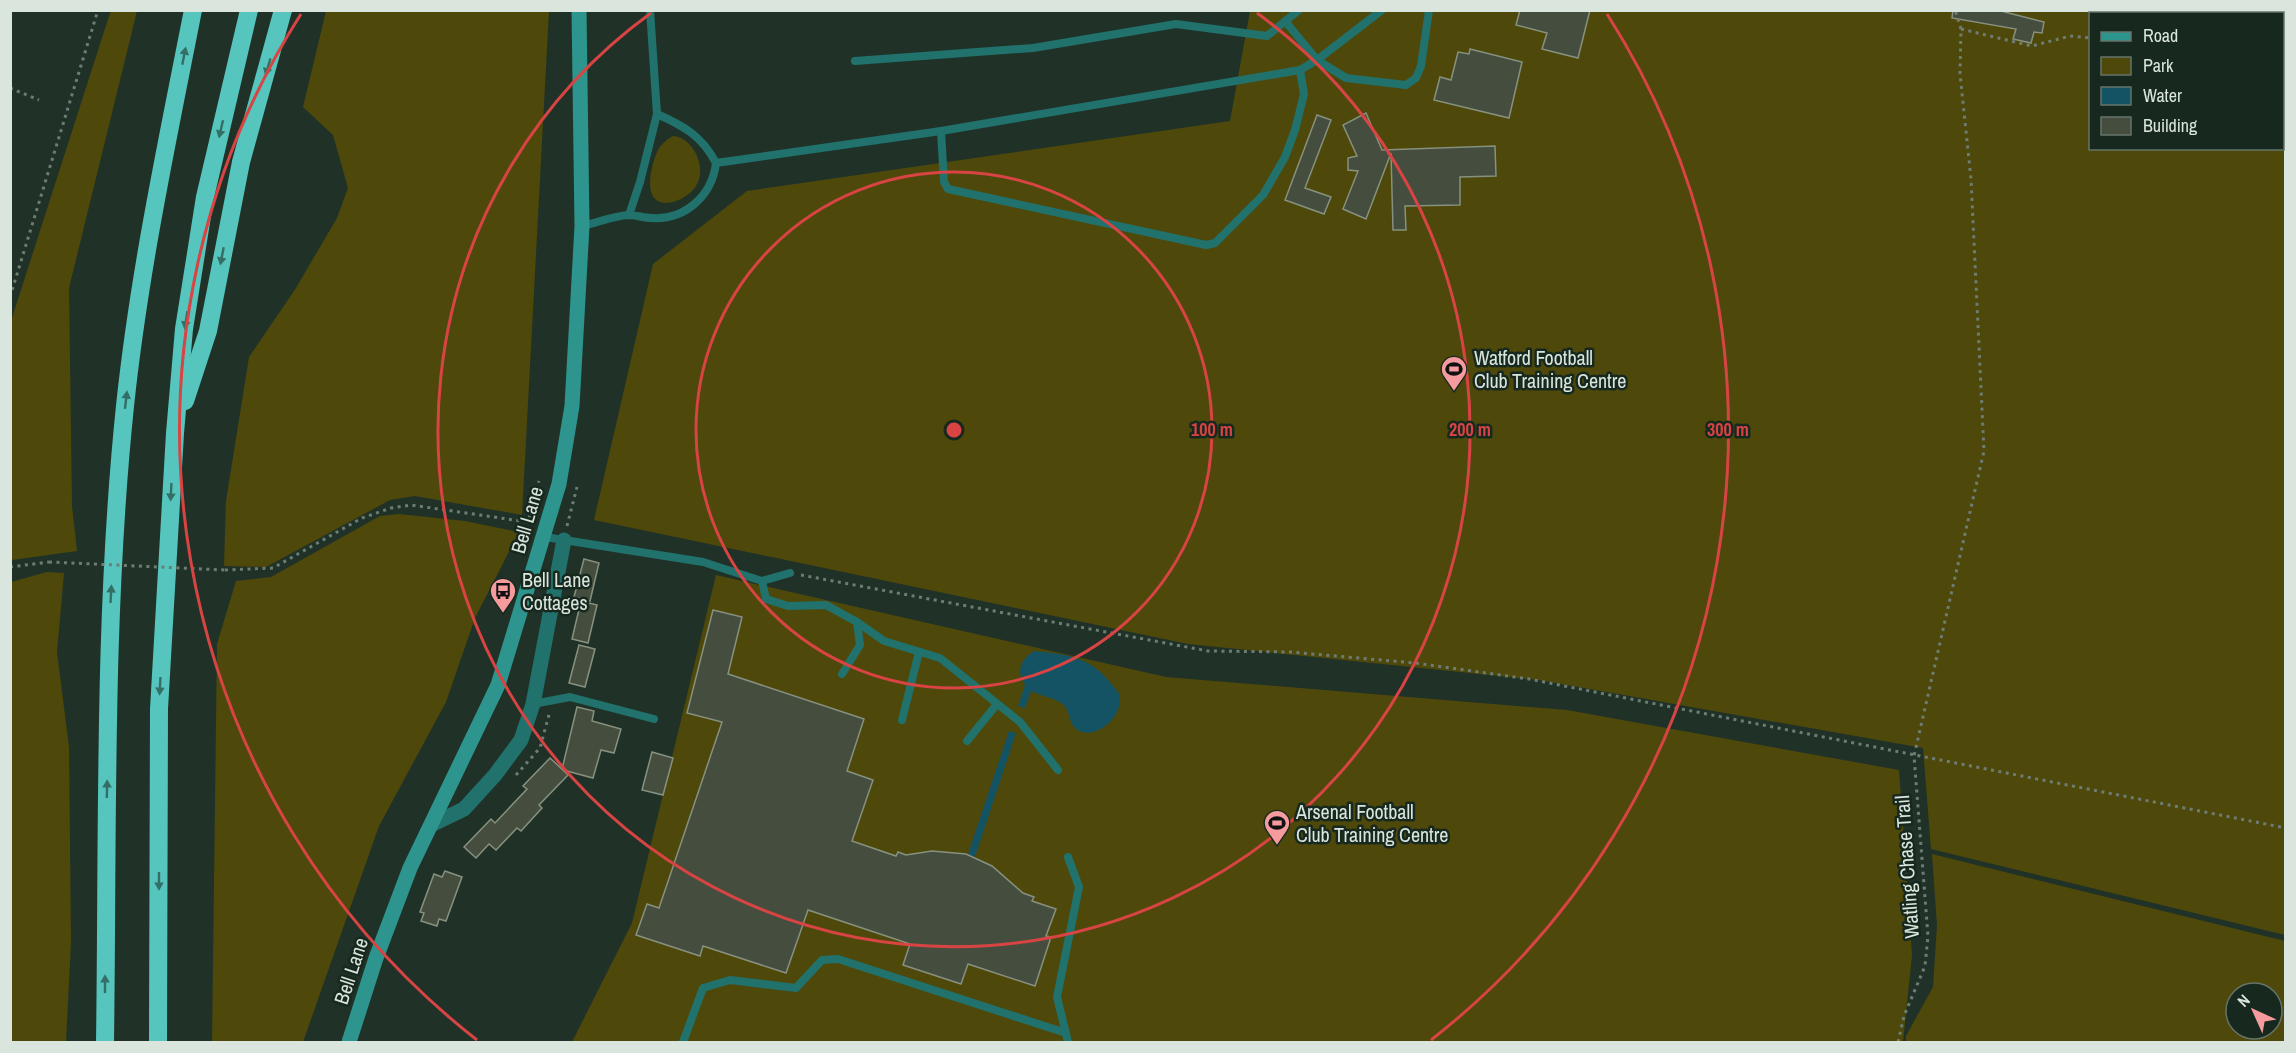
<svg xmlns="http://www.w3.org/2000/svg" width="2296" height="1053" viewBox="0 0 2296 1053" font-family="'Archivo Narrow',sans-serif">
	<rect width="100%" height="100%" fill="#203228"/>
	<g fill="#4e480a" fill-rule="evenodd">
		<path d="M 111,10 L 137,11 L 69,288 L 72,506 L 77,551 L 12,560 L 11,321 Z"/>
		<path d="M 326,11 L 549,11 L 522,515 L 415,496 L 390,500 L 266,567 L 224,566 L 226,501 L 249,357 L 296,288 L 337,218 L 348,188 L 333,135 L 303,107 Z"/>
		<path d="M 1250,11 L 2285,11 L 2285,935 L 1931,849 L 1923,748 L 1539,680 L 1188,644 L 594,520 L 653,264 L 747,191 L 1230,121 ZM 2090,14 L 2282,14 L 2282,148 L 2090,148 Z"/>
		<path d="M 673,136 C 692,137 706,165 698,182 C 693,195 673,206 660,202 C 643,196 652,164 657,152 C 660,145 667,139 673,136 Z"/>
		<path d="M 399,514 L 465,521 L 519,532 L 475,618 L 446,702 L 379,826 L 303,1042 L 212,1042 L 217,644 L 236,581 L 271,577 L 380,516 Z"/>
		<path d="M 47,572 L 64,573 L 57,652 L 69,747 L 71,942 L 66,1042 L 11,1042 L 11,582 Z"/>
		<path d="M 716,575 L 1166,677 L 1567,710 L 1899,770 L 1912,955 L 1903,1042 L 572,1042 L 632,923 Z"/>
		<path d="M 1932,854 L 2285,941 L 2285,1042 L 1906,1042 L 1906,1036 L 1933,987 L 1937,925 ZM 2236,993 L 2272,993 L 2272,1029 L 2236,1029 Z"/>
	</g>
	<g fill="#145363">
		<path d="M 1034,651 C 1077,655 1095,659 1120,695 C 1120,704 1119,710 1114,717 C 1106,729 1086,740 1074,727 C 1068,720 1070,708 1061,703 C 1052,697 1041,696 1031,691 L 1025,708 L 1018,706 L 1025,685 C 1016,671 1020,660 1034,651 Z"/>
		<path d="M 1009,731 L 1016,733 L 975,857 L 968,854 Z"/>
	</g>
	<g fill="#454e3e" stroke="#87917f" stroke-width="1.5">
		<path d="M 1520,10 L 1590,10 L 1578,58 L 1542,49 L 1547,33 L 1516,25 Z"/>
		<path d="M 1953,10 L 1997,10 L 2044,22 L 2042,33 L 2034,32 L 2031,43 L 2013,39 L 2016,29 L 1952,18 Z"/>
		<path d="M 1470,49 L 1522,62 L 1509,118 L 1434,100 L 1440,77 L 1451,80 L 1458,52 L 1469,54 Z"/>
		<path d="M 1366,113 L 1382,150 L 1495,146 L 1496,176 L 1460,177 L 1460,205 L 1405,206 L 1406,230 L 1393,230 L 1391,153 L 1366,219 L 1343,209 L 1358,171 L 1348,170 L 1348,158 L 1357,156 L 1343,125 Z"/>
		<path d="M 1317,115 L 1331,120 L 1305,188 L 1331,197 L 1324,214 L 1285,200 Z"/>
		<path d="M 584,559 L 599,563 L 590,601 L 574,597 Z"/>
		<path d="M 581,601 L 597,605 L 588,643 L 572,639 Z"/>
		<path d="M 713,610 L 742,617 L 728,674 L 864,719 L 847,771 L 873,780 L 852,841 L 896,856 L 898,852 L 906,855 L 932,851 L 966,854 L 992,866 L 1023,893 L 1034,897 L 1032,901 L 1056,909 L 1046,936 L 1051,937 L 1035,986 L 968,964 L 961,984 L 903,965 L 910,944 L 808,910 L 786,973 L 703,946 L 700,956 L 636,935 L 647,904 L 659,908 L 722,722 L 687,713 Z"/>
		<path d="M 579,645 L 595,649 L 585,687 L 569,683 Z"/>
		<path d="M 577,707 L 594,711 L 592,721 L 621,729 L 614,753 L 601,750 L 593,778 L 563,770 L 568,775 L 539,805 L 542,808 L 521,831 L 517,828 L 496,850 L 489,844 L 476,858 L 464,847 L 491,819 L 495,823 L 527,789 L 523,786 L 550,758 L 562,769 Z"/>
		<path d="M 652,752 L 673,758 L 663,795 L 642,790 Z"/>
		<path d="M 445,871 L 462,877 L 446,921 L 439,919 L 437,926 L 421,921 L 424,913 L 420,912 L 434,874 L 442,877 Z"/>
	</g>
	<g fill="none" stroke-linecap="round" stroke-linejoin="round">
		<g stroke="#6e7d74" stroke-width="3" stroke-dasharray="3 4.5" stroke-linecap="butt">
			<path d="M 1961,29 L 2032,46 L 2070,36 L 2090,38"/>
			<path d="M 2282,63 L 2286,64"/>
			<path d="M 10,88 L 39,100"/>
			<path d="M 10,297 L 98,10"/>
			<path d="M 567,526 L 577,487"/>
			<path d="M 10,567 L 49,562"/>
			<path d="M 225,570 L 273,568 L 362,518 L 391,508 L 411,505 L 528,522 L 539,481"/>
			<path d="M 801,575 L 1208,651 L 1290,652 L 1415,663 L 1529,679 L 2286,828"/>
			<path d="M 516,775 L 540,748 L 550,711"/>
			<path d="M 1898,1042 L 1904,1016 L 1925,966 L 1928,936 L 1914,756 L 1984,451 L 1971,179 L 1960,74 L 1961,29 L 1955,10"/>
		</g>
		<g stroke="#21726d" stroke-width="8">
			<path d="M 1285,21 L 1317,60 L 1346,78 L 1406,85 L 1416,78 L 1421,66 L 1429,10"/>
			<path d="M 855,61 L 1033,48 L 1176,24 L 1267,36 L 1299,10"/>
			<path d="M 657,114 C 684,126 702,136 716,163 L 941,131 L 1300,70 L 1317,60 L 1382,10"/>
			<path d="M 941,131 L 944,182 L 948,189 L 1206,245 L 1215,243 L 1263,195 L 1285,157 L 1295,130 L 1304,94 L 1300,70"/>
			<path d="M 629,215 L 640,182 L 657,114 L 650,10"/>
			<path d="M 582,226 C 597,223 613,216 628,215 C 636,215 644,218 652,218 C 685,220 712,196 716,163"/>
			<path d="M 545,537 L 703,562 L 762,581 L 790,573"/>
			<path d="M 762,581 L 766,599 L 788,606 L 826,605 L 857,622 L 860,645 L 842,674"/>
			<path d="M 857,622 L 884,641 L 940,658 L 1020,722 L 1058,770"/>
			<path d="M 533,704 L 570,697 L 654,719"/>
			<path d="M 902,720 L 919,652"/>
			<path d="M 967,741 L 997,704"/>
			<path d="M 683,1042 L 703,988 L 730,980 L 796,988 L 822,960 L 838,959 L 1066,1033"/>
			<path d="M 1068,1042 L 1057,997 L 1079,887 L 1068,857"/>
		</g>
		<path stroke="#21726d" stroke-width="15" d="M 431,825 L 464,809 L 495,775 L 521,740 L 533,704 L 564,540"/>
		<path stroke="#2d958e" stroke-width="15" d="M 349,1042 L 376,958 L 410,868 L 498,685 L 559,484 L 572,406 L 582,226 L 579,10"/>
		<g stroke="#55c5bd" stroke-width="18">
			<path d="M 185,401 L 208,331 L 241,162 L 283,10"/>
			<path d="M 105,1042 C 108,830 103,618 125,406 C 139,273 167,142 193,10"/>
			<path d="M 158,1042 L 159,709 L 175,433 L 184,329 L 205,197 L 249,10"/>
		</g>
		<path stroke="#6e7d74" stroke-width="3" stroke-dasharray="3 4.5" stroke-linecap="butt" d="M 49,562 L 225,570"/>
	</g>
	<defs><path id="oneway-solid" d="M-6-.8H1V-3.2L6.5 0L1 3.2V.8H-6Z" transform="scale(1.5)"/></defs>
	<g fill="#336f66">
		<use href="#oneway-solid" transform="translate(184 56) rotate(-79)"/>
		<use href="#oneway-solid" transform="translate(268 67) rotate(106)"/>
		<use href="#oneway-solid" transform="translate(221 129) rotate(103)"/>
		<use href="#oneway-solid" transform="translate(222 256) rotate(101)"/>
		<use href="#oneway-solid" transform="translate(186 320) rotate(99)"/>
		<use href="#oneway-solid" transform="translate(126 400) rotate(-83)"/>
		<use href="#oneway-solid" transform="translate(171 492) rotate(93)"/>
		<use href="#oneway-solid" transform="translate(111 594) rotate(-87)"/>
		<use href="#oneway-solid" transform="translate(160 686) rotate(93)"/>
		<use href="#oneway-solid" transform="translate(107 789) rotate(-89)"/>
		<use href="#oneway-solid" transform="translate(159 881) rotate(90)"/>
		<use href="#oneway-solid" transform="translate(105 984) rotate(-90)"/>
	</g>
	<g fill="none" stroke="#d74443" stroke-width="3">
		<circle cx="954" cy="430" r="258"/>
		<path d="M1257 13A516 516 0 1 1 651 13"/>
		<path d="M477 1040A774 774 0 0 1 301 14M1607 14A774 774 0 0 1 1431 1040"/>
	</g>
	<defs>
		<g id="stadium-pin" transform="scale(1.35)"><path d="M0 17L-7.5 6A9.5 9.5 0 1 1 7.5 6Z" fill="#f59b9e" stroke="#17281f"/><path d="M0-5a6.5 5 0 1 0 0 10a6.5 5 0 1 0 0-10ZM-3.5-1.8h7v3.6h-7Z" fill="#111"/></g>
		<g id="bus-pin" transform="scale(1.35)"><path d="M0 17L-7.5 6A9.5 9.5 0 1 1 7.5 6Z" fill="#f59b9e" stroke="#17281f"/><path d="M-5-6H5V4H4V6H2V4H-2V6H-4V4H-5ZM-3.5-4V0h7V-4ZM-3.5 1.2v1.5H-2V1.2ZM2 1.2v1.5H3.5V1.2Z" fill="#111"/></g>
	</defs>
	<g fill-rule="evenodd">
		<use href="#stadium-pin" x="1454" y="369"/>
		<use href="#bus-pin" x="503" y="591"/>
		<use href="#stadium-pin" x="1277" y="823"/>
	</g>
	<g text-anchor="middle" stroke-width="5" stroke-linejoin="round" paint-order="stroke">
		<g font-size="20" fill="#dae5de" stroke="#17281f" text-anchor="start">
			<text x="1474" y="365">Watford Football<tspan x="1474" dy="23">Club Training Centre</tspan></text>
			<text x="522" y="587">Bell Lane<tspan x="522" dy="23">Cottages</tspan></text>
			<text x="1296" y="819">Arsenal Football<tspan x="1296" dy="23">Club Training Centre</tspan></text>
		</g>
		<g font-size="20" fill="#dae5de" stroke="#17281f">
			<text transform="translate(527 520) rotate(-74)" y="7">Bell Lane</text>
			<text transform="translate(1907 867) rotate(-94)" y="7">Watling Chase Trail</text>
			<text transform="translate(351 971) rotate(-72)" y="7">Bell Lane</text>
		</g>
	</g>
	<circle cx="954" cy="430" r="9" fill="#d74443" stroke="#17281f" stroke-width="3"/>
	<g font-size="18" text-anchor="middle" font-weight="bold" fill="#d74443" stroke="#17281f" stroke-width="5" stroke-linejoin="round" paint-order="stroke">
		<text x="1212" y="436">100 m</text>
		<text x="1470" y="436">200 m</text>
		<text x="1728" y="436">300 m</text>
	</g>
	<rect width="2296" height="1053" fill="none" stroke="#dae5de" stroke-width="24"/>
	<rect x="2089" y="12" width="195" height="138" fill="#17281f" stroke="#65746b" stroke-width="1.5"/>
	<rect x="2101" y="32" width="30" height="9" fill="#2d958e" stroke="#65746b" stroke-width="1.5"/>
	<text x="2143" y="42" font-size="18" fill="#dae5de">Road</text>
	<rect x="2101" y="57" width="30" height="18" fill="#4e480a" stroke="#65746b" stroke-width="1.5"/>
	<text x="2143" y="72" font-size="18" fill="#dae5de">Park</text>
	<rect x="2101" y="87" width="30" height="18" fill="#145363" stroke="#65746b" stroke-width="1.5"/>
	<text x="2143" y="102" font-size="18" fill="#dae5de">Water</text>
	<rect x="2101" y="117" width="30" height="18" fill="#454e3e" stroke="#65746b" stroke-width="1.5"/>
	<text x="2143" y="132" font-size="18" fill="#dae5de">Building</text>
	<g transform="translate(2254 1011) rotate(315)"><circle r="28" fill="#17281f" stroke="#65746b" stroke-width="1.5"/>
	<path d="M0-4.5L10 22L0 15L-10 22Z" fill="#f59b9e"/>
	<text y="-9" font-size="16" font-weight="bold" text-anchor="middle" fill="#dae5de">N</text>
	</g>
</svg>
